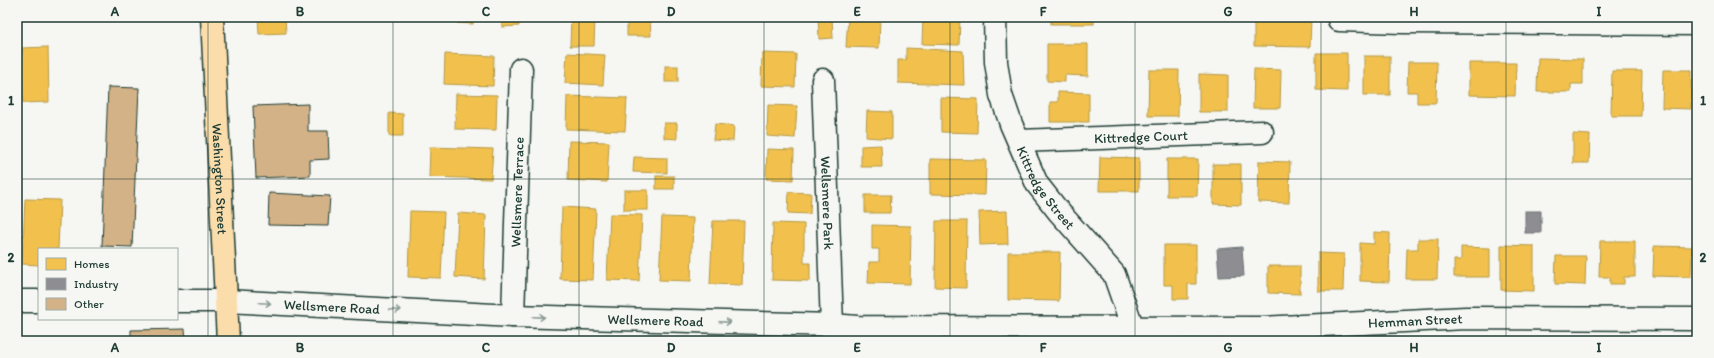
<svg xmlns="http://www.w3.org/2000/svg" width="1714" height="358" viewBox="0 0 1714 358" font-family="Itim,sans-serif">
	<rect width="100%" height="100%" fill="#f6f6f2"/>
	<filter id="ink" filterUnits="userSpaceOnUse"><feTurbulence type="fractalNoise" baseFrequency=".025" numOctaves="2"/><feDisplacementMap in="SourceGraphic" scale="8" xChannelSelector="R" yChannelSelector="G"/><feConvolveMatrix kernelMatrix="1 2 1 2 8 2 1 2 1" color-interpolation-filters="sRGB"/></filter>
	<g filter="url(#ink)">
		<g fill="#f2c14e" stroke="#b39946">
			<path d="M 258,17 L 285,17 L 286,33 L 259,34 Z"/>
			<path d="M 457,17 L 473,17 L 473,24 L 457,23 Z"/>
			<path d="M 502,17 L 519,17 L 519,26 L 502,27 Z"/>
			<path d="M 627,17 L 650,17 L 651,36 L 627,36 Z"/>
			<path d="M 818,17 L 832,17 L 833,38 L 819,39 Z"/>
			<path d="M 848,17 L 880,17 L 879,48 L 846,47 Z"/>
			<path d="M 923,17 L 960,17 L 959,45 L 922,44 Z"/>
			<rect x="1051" y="17" width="43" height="7"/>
			<path d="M 1254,17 L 1311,17 L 1310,47 L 1254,46 Z"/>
			<path d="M 571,18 L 595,18 L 594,46 L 570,46 Z"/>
			<path d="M 1047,44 L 1088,44 L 1088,76 L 1065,75 L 1065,82 L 1047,81 Z"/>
			<path d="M 48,47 L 49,102 L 23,103 L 22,48 Z"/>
			<path d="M 906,48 L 963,51 L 964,85 L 898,83 L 898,60 L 906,60 Z"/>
			<path d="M 567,53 L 605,55 L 603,85 L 565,83 Z"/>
			<path d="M 762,53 L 796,54 L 795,87 L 761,86 Z"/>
			<path d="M 1316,53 L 1347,53 L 1347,91 L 1316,90 Z"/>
			<path d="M 445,54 L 494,56 L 493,86 L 444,84 Z"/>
			<rect x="1364" y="56" width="26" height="39"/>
			<path d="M 1538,58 L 1583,59 L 1583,84 L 1571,84 L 1571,92 L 1537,92 Z"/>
			<path d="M 1408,62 L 1437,62 L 1436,103 L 1417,103 L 1417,92 L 1407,92 Z"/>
			<path d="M 1469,63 L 1516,63 L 1515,96 L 1469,95 Z"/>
			<rect x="665" y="66" width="13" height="16"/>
			<path d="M 1254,69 L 1281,70 L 1280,108 L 1253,108 Z"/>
			<path d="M 1149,70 L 1179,70 L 1178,116 L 1148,116 Z"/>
			<path d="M 1663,70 L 1691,70 L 1691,109 L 1662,108 Z"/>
			<path d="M 1612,71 L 1642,71 L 1641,116 L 1611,116 Z"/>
			<path d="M 1199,74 L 1228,75 L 1228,112 L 1199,112 Z"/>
			<path d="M 1058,92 L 1089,93 L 1089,122 L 1050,122 L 1050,102 L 1058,102 Z"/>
			<path d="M 456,94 L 497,95 L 496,130 L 455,129 Z"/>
			<path d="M 567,96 L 627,98 L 625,131 L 566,129 Z"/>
			<path d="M 941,98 L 978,99 L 977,133 L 941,132 Z"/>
			<path d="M 768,105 L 797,106 L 795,138 L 767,136 Z"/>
			<path d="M 867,111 L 892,112 L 892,139 L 866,137 Z"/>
			<path d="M 389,113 L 403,114 L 403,136 L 389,136 Z"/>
			<path d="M 664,123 L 677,123 L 677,139 L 664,138 Z"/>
			<path d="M 715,124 L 734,126 L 733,141 L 713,140 Z"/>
			<path d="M 1573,134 L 1590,135 L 1589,163 L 1573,163 Z"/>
			<path d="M 569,141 L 609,142 L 607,182 L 568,180 Z"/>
			<path d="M 881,145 L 882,167 L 861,167 L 861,146 Z"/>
			<path d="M 430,147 L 493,149 L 491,179 L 429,177 Z"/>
			<path d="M 767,149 L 794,150 L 793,180 L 766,179 Z"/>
			<path d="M 634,157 L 667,158 L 667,173 L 633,172 Z"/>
			<path d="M 1100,157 L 1139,158 L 1139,191 L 1099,191 Z"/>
			<path d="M 930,159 L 986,160 L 985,195 L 930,194 Z"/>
			<path d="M 1167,159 L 1198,159 L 1197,196 L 1167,196 Z"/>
			<path d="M 1259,161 L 1290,162 L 1289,203 L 1258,202 Z"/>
			<path d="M 1213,164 L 1241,164 L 1241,205 L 1213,204 Z"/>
			<rect x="656" y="176" width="18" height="13"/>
			<rect x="624" y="190" width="24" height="20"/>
			<path d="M 789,192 L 811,193 L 810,214 L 788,213 Z"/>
			<path d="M 865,195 L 891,195 L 890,213 L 865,213 Z"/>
			<path d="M 25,199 L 60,200 L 58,249 L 39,249 L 39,265 L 22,264 Z"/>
			<path d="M 562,207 L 596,209 L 593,280 L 560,279 Z"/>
			<path d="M 410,211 L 444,212 L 441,278 L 408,277 Z"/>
			<path d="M 1007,211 L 1008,244 L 980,245 L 979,212 Z"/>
			<path d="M 458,213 L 486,215 L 484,279 L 455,277 Z"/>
			<path d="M 610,214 L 642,215 L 639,281 L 607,280 Z"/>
			<path d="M 662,217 L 693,218 L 691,281 L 659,280 Z"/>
			<path d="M 713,221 L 744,221 L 742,285 L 710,284 Z"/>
			<path d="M 936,221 L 967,221 L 966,288 L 935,287 Z"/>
			<path d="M 773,223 L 804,224 L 804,263 L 810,263 L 810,281 L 772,280 Z"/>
			<path d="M 872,225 L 911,226 L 910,284 L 868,283 L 869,262 L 879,262 L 879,249 L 872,249 Z"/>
			<path d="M 1374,232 L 1390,233 L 1389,282 L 1360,281 L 1360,243 L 1374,244 Z"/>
			<path d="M 1418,239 L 1438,239 L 1437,279 L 1406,279 L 1407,249 L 1418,249 Z"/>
			<path d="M 1600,241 L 1635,241 L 1635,277 L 1624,277 L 1624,284 L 1610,284 L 1610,277 L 1599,277 Z"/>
			<path d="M 1164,245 L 1196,245 L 1196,284 L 1188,284 L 1188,299 L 1173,299 L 1173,285 L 1164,285 Z"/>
			<path d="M 1501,245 L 1534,246 L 1534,291 L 1501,290 Z"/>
			<path d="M 1654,246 L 1692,247 L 1691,277 L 1653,276 Z"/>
			<path d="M 1461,247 L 1490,248 L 1490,277 L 1454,277 L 1454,260 L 1461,260 Z"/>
			<path d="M 1008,252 L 1060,252 L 1059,301 L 1008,300 Z"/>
			<path d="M 1318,253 L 1344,254 L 1343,291 L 1318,291 Z"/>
			<path d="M 1556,256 L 1586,256 L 1585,285 L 1555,284 Z"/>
			<path d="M 1268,266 L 1300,266 L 1300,294 L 1268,293 Z"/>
			<path d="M 403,338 L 437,339 L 437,341 L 403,341 Z"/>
		</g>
		<g fill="#8d8d92" stroke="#6c7576">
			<rect x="1525" y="211" width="16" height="22"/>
			<path d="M 1242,247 L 1244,276 L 1219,277 L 1217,249 Z"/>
		</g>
		<g fill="#d4b287" stroke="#1f3d34">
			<path d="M 108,87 L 139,88 L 132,247 L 102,246 Z"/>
			<path d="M 308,104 L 308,131 L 328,131 L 329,159 L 310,160 L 310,176 L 256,178 L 253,106 Z"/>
			<path d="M 269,193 L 330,196 L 328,226 L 268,225 Z"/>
			<path d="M 185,329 L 186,341 L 131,341 L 131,330 Z"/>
		</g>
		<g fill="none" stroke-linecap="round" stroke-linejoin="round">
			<g stroke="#1f3d34" stroke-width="25">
				<g id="minor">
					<path id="s1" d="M 995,17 L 996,62 L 1001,95 L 1011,124 L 1037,184 L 1059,212 L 1114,274 L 1137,340"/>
					<path d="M 1339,17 L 1339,20 L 1402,22 L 1697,24"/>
					<path id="s2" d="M 823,80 L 832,325"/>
					<path id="s3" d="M 1019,141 L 1262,132"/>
					<path d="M 17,301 L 39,301"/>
					<path id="s4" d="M 177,301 L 226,301 L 513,316 L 832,325 L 857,327 L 1262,328 L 1466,318 L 1697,319"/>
					<path id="s5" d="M 513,316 L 521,69"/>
				</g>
			</g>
			<g stroke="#1f3d34" stroke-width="25">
				<g id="major">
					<path id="s6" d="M 212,17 L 228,341"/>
				</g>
			</g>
			<use href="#minor" stroke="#f6f6f2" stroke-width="22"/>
			<use href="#major" stroke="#fbddab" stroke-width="22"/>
		</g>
		<defs><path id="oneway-shaft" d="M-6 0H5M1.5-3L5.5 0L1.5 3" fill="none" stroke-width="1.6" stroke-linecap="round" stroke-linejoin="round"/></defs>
		<g stroke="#8a9a93">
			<use href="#oneway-shaft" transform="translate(265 303) rotate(3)"/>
			<use href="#oneway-shaft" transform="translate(395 310) rotate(3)"/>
			<use href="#oneway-shaft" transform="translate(539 317) rotate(2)"/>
			<use href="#oneway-shaft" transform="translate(725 322) rotate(2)"/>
		</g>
	</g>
	<path fill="none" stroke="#1f3d34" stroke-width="1" stroke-opacity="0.55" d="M 208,17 L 208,341M 393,17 L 393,341M 579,17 L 579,341M 764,17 L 764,341M 950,17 L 950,341M 1135,17 L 1135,341M 1321,17 L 1321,341M 1506,17 L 1506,341M 17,179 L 1697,179"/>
	<g text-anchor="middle" stroke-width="4" stroke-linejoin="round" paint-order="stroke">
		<g font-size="14" fill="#1f3d34" stroke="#f6f6f2">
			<text dy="5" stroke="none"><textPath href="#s3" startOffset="122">Kittredge Court</textPath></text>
			<text dy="5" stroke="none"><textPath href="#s6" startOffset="162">Washington Street</textPath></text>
			<text dy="5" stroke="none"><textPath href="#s1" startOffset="182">Kittredge Street</textPath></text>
			<text dy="5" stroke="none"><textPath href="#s5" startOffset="124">Wellsmere Terrace</textPath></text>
			<text dy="5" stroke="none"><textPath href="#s2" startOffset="123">Wellsmere Park</textPath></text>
			<text dy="5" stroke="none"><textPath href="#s4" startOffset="155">Wellsmere Road</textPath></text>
			<text dy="5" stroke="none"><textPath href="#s4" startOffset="479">Wellsmere Road</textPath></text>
			<text dy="5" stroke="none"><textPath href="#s4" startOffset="1239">Hemman Street</textPath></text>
		</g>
	</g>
	<rect width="1714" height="358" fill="none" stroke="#f6f6f2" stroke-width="44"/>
	<rect x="38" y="248" width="140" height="72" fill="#f6f6f2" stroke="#a0aca6"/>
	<rect x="46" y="258" width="20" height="12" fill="#f2c14e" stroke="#a0aca6"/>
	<text x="74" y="268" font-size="12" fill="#1f3d34">Homes</text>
	<rect x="46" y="278" width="20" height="12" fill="#8d8d92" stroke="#a0aca6"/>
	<text x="74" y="288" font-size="12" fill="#1f3d34">Industry</text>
	<rect x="46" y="298" width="20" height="12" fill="#d4b287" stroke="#a0aca6"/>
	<text x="74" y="308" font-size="12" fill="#1f3d34">Other</text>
	<rect x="22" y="22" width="1670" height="314" fill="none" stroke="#1f3d34" stroke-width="1.5"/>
	<g font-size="13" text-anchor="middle" font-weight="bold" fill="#1f3d34">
		<text x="115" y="16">A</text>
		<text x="300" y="16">B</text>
		<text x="486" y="16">C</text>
		<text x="671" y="16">D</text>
		<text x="857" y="16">E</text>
		<text x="1043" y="16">F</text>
		<text x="1228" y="16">G</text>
		<text x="1414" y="16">H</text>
		<text x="1599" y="16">I</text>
		<text x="11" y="105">1</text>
		<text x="1703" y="105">1</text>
		<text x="11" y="262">2</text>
		<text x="1703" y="262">2</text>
		<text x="115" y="352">A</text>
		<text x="300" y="352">B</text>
		<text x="486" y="352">C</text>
		<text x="671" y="352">D</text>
		<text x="857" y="352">E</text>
		<text x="1043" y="352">F</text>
		<text x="1228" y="352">G</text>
		<text x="1414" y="352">H</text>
		<text x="1599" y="352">I</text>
	</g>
</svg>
